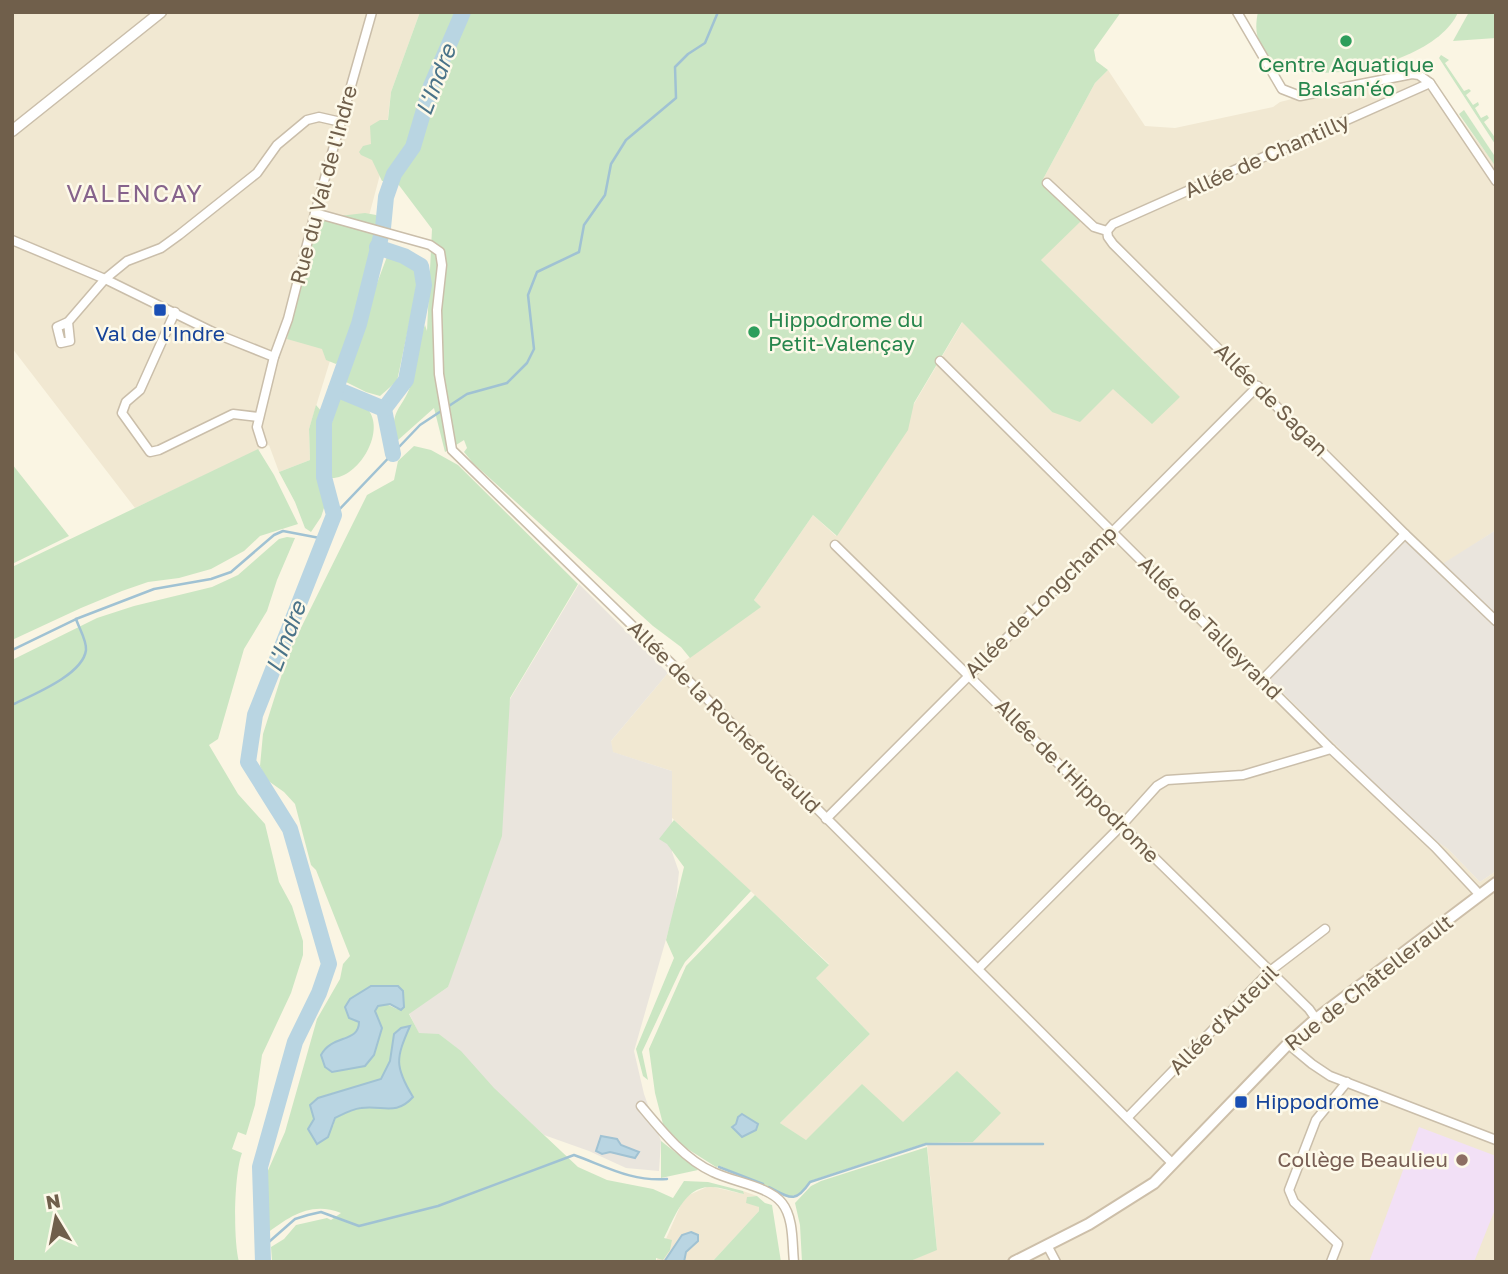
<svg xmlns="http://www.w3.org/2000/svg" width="1508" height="1274" viewBox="0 0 1508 1274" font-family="'Golos Text',sans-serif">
	<rect width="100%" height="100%" fill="#faf5e3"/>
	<g fill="#f1e8d2">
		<path d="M 12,12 L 420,12 L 391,92 L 382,167 L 333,351 L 309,429 L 310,460 L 279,472 L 269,445 L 135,508 L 12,348 Z"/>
		<path d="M 1422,66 L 1496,166 L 1496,530 L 1269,679 L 1426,834 L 1448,849 L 1480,882 L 1496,871 L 1496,1262 L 908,1262 L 937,1249 L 927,1143 L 973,1142 L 1000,1113 L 903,1123 L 805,1140 L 780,1123 L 870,1034 L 816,978 L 829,964 L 671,817 L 672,771 L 612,752 L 611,741 L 668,673 L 760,607 L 754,600 L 813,515 L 836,536 L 963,321 L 1052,412 L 1113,388 L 1180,398 L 1041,260 L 1042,181 L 1095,83 L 1108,70 L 1145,126 L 1175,128 L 1273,107 L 1280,102 Z"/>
		<path d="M 709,1186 L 743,1194 L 743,1191 L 757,1196 L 747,1197 L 759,1207 L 759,1211 L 712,1262 L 656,1262 L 682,1202 L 689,1195 Z"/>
	</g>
	<g fill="#eae5dd">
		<path d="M 1496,530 L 1496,871 L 1480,882 L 1448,849 L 1426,834 L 1269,679 L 1407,540 L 1436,568 Z"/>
		<path d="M 579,584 L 668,673 L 611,741 L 613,752 L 672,771 L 672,852 L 679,872 L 675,908 L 634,1051 L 644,1094 L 661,1141 L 659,1171 L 626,1168 L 589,1151 L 544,1135 L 494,1090 L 460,1051 L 439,1034 L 419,1034 L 409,1013 L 448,987 L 510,699 Z"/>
	</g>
	<path fill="#f2e0f6" d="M 1419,1127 L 1496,1156 L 1496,1207 L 1474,1262 L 1369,1262 Z"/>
	<g fill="#cbe6c3" fill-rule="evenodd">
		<path d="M 420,12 L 1121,12 L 1094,50 L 1096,61 L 1108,70 L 1095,83 L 1042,181 L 1081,221 L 1041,260 L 1180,397 L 1152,424 L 1113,389 L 1080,422 L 1052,412 L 962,322 L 914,403 L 908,430 L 837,536 L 813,515 L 754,600 L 761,607 L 690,658 L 681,647 L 653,626 L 473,463 L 464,452 L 467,448 L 464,440 L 445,452 L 434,408 L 397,441 C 387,411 404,408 411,384 C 418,365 417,344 425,325 L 427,331 L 432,229 L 392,176 L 389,181 L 382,181 L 372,160 L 361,155 L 359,152 L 363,146 L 371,144 L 370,126 L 380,120 L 388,120 L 391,92 Z"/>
		<path d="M 1258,12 L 1458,12 C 1433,75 1236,109 1258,12 Z"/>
		<path d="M 1469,12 L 1496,12 L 1496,38 L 1453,41 Z"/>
		<path d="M 1441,55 L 1449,60 L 1445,63 L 1464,91 L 1469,89 L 1471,91 L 1466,95 L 1473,105 L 1478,102 L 1479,105 L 1475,108 L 1481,118 L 1487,115 L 1489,118 L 1484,122 L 1496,139 L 1495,144 L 1439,58 Z"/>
		<path d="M 1464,110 L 1496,158 L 1496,167 L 1459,114 Z"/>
		<path d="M 365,213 L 376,215 L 382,220 L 341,359 L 336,364 L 326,360 L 322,349 L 287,339 L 316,223 L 322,218 Z"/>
		<path d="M 388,254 L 416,270 L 418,282 L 397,381 L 380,396 L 366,392 L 346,382 L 376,286 Z"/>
		<path d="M 340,395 C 351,399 361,401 369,411 C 385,433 358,479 331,478 C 325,446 330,426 340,395 Z"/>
		<path d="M 316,405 L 322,412 L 319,454 L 325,505 L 321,517 L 311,532 L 305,528 L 295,502 L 279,472 L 310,460 L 309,429 Z"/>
		<path d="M 414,446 L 431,450 L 458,465 L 578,584 L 510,698 L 502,836 L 448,987 L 409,1014 L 419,1033 L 439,1034 L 461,1051 L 494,1088 L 578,1167 L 607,1180 L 653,1189 L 673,1198 L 684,1181 L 708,1182 L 743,1191 L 744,1194 C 734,1192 721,1187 711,1187 C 684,1186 674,1219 664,1238 L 672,1240 L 670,1250 L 663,1260 L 656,1258 L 656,1262 L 272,1260 L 271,1247 L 284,1239 L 296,1225 L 327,1218 L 331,1220 L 341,1213 C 311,1201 290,1216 266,1234 L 266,1175 L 285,1132 L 317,1019 L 340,979 L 343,964 L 350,956 L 316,870 L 311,865 L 295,804 L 284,792 L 267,780 L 260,766 L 263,734 L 289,652 L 367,495 L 394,480 L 398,461 ZM 371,986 L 398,986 L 404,1007 L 397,1009 L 384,1003 L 378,1006 L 375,1011 L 382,1028 L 374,1055 L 343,1038 L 353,1036 L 360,1026 L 357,1019 L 349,1018 ZM 410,1026 C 396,1058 394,1066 413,1097 L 390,1109 L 375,1107 L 358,1108 L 335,1118 L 333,1126 L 308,1129 L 326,1095 L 381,1079 L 390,1061 L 394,1034 Z"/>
		<path d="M 258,449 L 274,475 L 298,524 L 260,536 L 244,551 L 211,569 L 179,578 L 148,582 L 122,591 L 81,608 L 12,640 L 12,567 Z"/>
		<path d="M 12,464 L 69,536 L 12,564 Z"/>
		<path d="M 287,537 L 295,538 L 277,580 L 267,611 L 244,649 L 218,739 L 209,745 L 238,794 L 265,824 L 279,882 L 292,906 L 303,941 L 303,955 L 291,993 L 262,1055 L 255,1105 L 246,1135 L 238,1132 L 232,1149 L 242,1153 C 234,1174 233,1239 239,1262 L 12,1262 L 12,660 L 97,618 L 134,606 L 212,587 L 238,575 L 279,539 Z"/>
		<path d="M 674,820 L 751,891 L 685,962 L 680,971 L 642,1052 L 648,1080 L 643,1076 L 636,1049 L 674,958 L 666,940 L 684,867 L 667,844 L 659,839 Z"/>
		<path d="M 755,895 L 829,965 L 816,978 L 870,1034 L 780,1123 L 806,1140 L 862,1084 L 903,1122 L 957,1071 L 1001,1113 L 973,1142 L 926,1143 L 813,1180 L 800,1193 L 790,1197 L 720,1166 L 716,1167 L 683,1146 L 663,1124 L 655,1093 L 649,1049 L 686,966 Z"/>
		<path d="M 661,1141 L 698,1170 L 661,1178 Z"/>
		<path d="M 927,1147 L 937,1250 L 908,1262 L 802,1262 L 800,1225 L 795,1203 L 811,1186 L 821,1181 Z"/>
		<path d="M 757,1196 L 765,1203 L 772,1205 L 781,1262 L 712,1262 L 759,1211 L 759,1207 L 746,1203 L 747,1197 Z"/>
	</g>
	<g fill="#b9d5e2" stroke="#a0c2d3" stroke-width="2">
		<path d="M 371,986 L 398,986 L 403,991 L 404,1007 L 401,1010 L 390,1004 L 378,1006 L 375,1011 L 382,1028 L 374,1055 L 365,1066 L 332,1072 L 325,1067 L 321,1055 C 332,1034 359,1043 359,1022 L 349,1018 L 345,1007 L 350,999 Z"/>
		<path d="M 410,1026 C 396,1058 394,1066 413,1097 C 396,1116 383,1105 361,1108 C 352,1109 343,1114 335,1118 L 328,1137 L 317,1144 L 308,1129 L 314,1119 L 310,1105 L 318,1098 L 381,1079 L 390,1061 L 394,1034 L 401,1028 Z"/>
		<path d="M 742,1114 L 758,1124 L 756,1130 L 742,1137 L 732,1127 L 736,1124 L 738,1117 Z"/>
		<path d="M 601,1136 L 617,1139 L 621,1145 L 639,1152 L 635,1158 L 610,1152 L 602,1154 L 596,1151 Z"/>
		<path d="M 691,1232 L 698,1235 L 698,1241 L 686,1252 L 684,1262 L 664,1262 L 682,1235 Z"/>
	</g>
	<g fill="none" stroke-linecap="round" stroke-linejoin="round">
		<g stroke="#a0c2d3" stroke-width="2.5">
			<path d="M 334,515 L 420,425 L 467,394 L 507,383 L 527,363 L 534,349 L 528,295 L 537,272 L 579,252 L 584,225 L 605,195 L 611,164 L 626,140 L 676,98 L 675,67 L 688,54 L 705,43 L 718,12"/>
			<path d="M 12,650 L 76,619 L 154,589 L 211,579 L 231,572 L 274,535 L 283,531 L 325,539"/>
			<path d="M 12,705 C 32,695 83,675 86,650 C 87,641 79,628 76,619"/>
			<path d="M 719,1167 L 763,1184"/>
			<path d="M 769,1187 C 790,1198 795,1204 810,1182 L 926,1144 L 1043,1144"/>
			<path d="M 262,1248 L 295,1219 L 308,1215 L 321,1212 L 359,1226 L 438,1206 L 574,1155 C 605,1166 632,1182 667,1179"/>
			<path d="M 263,1261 L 264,1262"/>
		</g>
		<g stroke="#b9d5e2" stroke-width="16">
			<path d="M 377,247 L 404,256 L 421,266 L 424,285 L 406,380 L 384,409 L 393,454"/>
			<path d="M 336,389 L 384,409"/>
			<path d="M 263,1262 L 260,1167 L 295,1042 L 319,993 L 329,964 L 290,829 L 248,762 L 255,715 L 334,515 L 324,477 L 324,422 L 359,324 L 383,228 L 386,197 L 394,174 L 413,147 L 431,86 L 463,12"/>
		</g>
		<g stroke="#cabeaa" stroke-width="11">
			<g id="minor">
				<path d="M 1237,12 L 1282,89 L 1300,96 L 1412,74 L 1419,75 L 1430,83 L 1496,181"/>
				<path d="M 1047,183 L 1094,227 L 1107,231 L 1108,237 L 1113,244 L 1405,534 L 1496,621"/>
				<path d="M 315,213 L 430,245 L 440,252 L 442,265 L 437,310 L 439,374 L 452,450 L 681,673 L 1173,1164"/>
				<path d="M 1107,231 L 1113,224 L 1430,83"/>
				<path d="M 12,240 L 105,279 L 219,335 L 274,357"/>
				<path d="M 175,312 L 140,390 L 126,402 L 122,413 L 150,452 L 159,450 L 233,414 L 259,417"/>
				<path d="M 68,322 L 70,341 L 61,343 L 57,327 L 68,322 L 105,279 L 127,261 L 161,248 L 179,235 L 257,173 L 277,145 L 307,120 L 319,117 L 341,122"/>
				<path d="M 940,361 L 1331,749 L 1435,847 L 1480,895"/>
				<path d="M 262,443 L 257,427 L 274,357 L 288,319 L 315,213 L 372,12"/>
				<path d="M 835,545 L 1309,1009 L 1316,1019"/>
				<path d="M 1262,680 L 1405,534"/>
				<path d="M 826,819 L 1258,386"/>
				<path d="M 978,969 L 1121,826 L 1157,786 L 1167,780 L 1243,775 L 1331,749"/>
				<path d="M 1288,1044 L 1312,1064 L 1330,1076 L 1496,1140"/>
				<path d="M 641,1106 C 661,1130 684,1159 713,1172 C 733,1182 769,1186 782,1203 C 794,1218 792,1244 794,1262"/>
				<path d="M 1128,1117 L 1270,971 L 1325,929"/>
				<path d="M 1047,1245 L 1056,1262"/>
				<path d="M 1331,1262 L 1338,1244 L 1294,1202 L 1289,1190 L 1316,1120 L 1347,1082"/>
			</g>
		</g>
		<g stroke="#cabeaa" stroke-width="13">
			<path id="tertiary" d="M 12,131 L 161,12"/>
		</g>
		<g stroke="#cdbfa9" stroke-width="14">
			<path id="secondary" d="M 1014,1262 L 1089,1224 L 1154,1183 L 1288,1044 L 1316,1019 L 1496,883"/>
		</g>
		<use href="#minor" stroke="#fff" stroke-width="8"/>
		<use href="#tertiary" stroke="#fff" stroke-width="10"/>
		<use href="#secondary" stroke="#fff" stroke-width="10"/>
	</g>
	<g fill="#2e9e5b" stroke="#fdf9e9" stroke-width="2.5">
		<circle cx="1346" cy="41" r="7"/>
		<circle cx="754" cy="332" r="7"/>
	</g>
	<g fill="#1a4fb4" stroke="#fdf9e9" stroke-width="2.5">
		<rect x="153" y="303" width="14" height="14" rx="3.5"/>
		<rect x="1234" y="1095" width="14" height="14" rx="3.5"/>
	</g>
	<circle fill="#8d6e63" stroke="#fdf9e9" stroke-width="2.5" cx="1462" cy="1160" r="7"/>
	<g text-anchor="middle" stroke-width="5" stroke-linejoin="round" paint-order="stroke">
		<g font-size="21" fill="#27864d" stroke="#fdf9e9">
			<text x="1346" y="72">Centre Aquatique<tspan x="1346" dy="24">Balsan'éo</tspan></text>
			<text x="768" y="327" text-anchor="start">Hippodrome du<tspan x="768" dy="24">Petit-Valençay</tspan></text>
		</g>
		<g font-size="21" fill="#705f4b" stroke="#fdf9e9">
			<text transform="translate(1267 156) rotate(-24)" y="7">Allée de Chantilly</text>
			<text transform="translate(324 185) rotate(-75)" y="7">Rue du Val de l'Indre</text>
			<text transform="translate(1271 400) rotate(45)" y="7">Allée de Sagan</text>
			<text transform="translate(1041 602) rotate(-45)" y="7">Allée de Longchamp</text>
			<text transform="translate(1210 628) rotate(45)" y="7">Allée de Talleyrand</text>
			<text transform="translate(724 717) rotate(45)" y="7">Allée de la Rochefoucauld</text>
			<text transform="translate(1077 781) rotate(45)" y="7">Allée de l'Hippodrome</text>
			<text transform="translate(1369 983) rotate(-38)" y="7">Rue de Châtellerault</text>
			<text transform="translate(1224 1020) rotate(-45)" y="7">Allée d'Auteuil</text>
		</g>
		<g font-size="21" fill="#164399" stroke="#fdf9e9">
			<text x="160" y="341">Val de l'Indre</text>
			<text x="1255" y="1109" text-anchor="start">Hippodrome</text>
		</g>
		<g font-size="21" fill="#785e54" stroke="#fdf9e9" text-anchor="end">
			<text x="1448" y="1167">Collège Beaulieu</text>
		</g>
		<g font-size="23" font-style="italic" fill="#4a7389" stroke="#fdf9e9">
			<text transform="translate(436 80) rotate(-69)" y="8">L'Indre</text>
			<text transform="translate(286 637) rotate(-69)" y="8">L'Indre</text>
		</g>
		<g font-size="24" letter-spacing="2" fill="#86638c" stroke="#fdf9e9">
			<text x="135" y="202">VALENCAY</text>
		</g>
	</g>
	<rect width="1508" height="1274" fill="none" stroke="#705f4b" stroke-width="28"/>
	<g transform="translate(56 1218) rotate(350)" stroke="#fdf9e9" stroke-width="5" paint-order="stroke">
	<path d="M0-5L12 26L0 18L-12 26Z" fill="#705f4b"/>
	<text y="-10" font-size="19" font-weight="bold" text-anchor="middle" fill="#705f4b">N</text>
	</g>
</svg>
